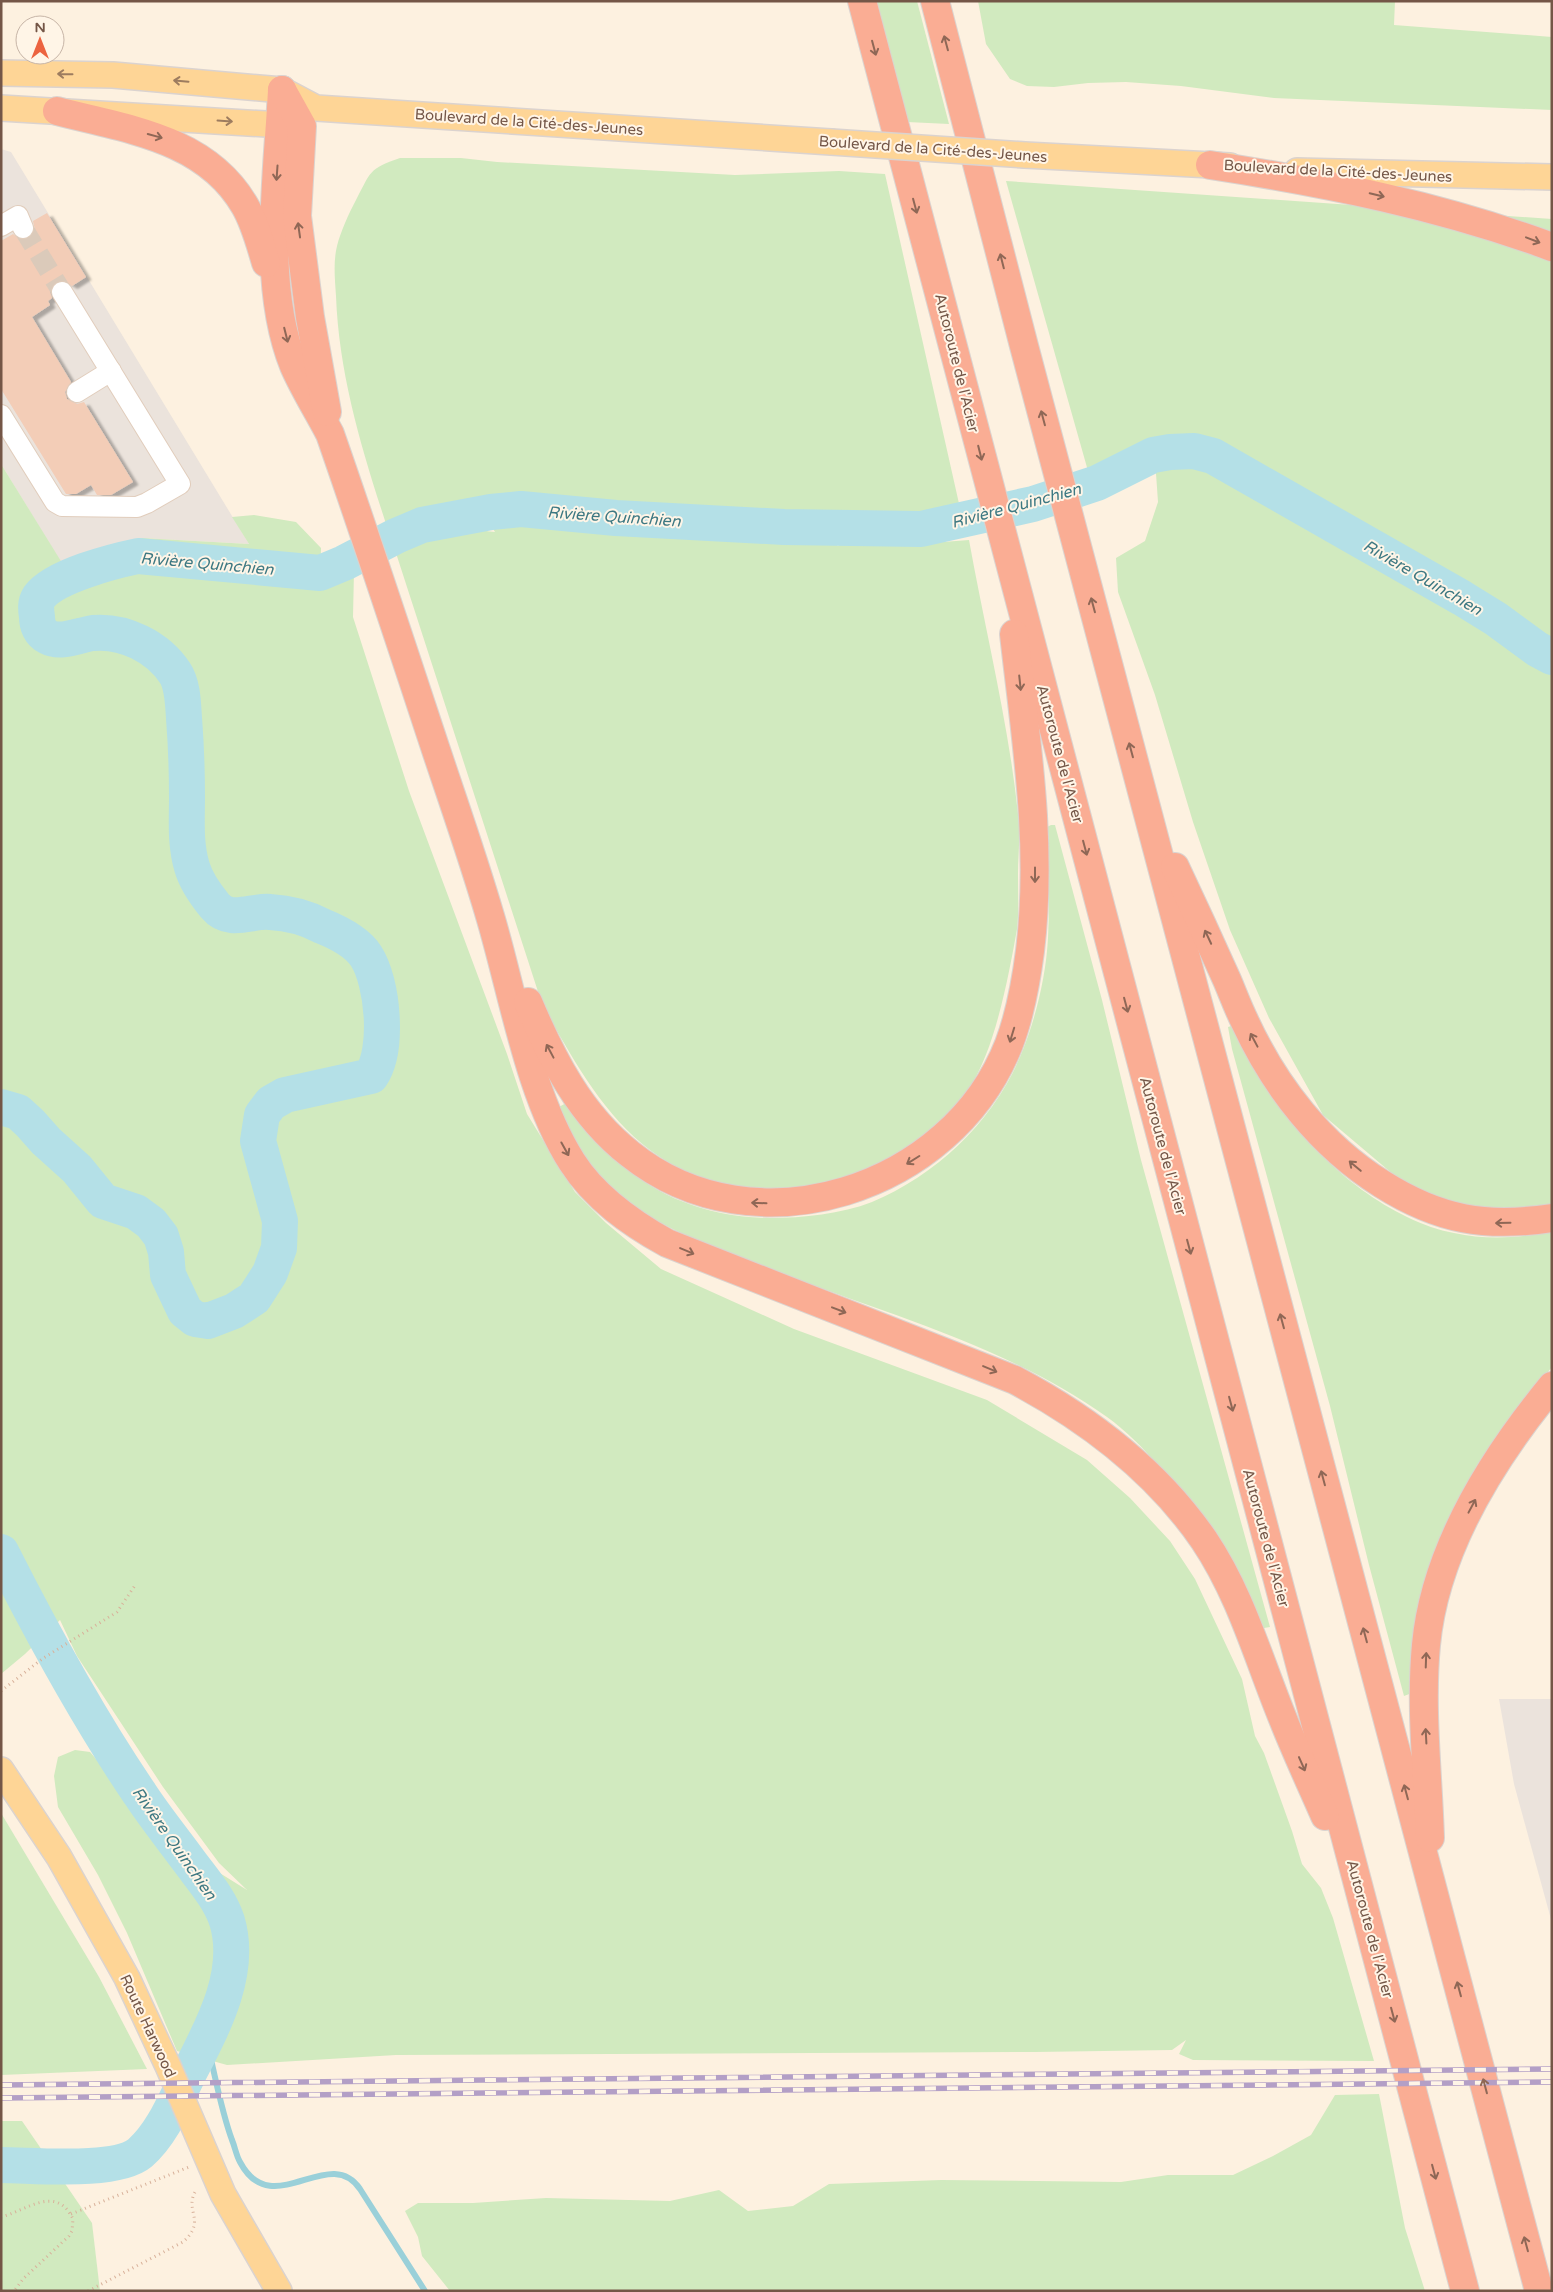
<svg xmlns="http://www.w3.org/2000/svg" width="1553" height="2292" viewBox="0 0 1553 2292" font-family="'Varela Round',sans-serif">
	<defs>
		<filter id="shadow"><feDropShadow dx="5.5" dy="3" stdDeviation="1" flood-color="#0004"/></filter>
	</defs>
	<rect width="100%" height="100%" fill="#fdf1e0"/>
	<g fill="#ebe3dc">
		<path d="M 1,149 L 11,152 L 249,544 L 142,538 L 64,567 L 1,464 Z"/>
		<path d="M 1499,1699 L 1552,1699 L 1552,1923 L 1514,1784 Z"/>
	</g>
	<g fill="#d1eabf">
		<path d="M 876,1 L 917,1 L 949,124 L 907,122 Z"/>
		<path d="M 978,1 L 1395,1 L 1394,25 L 1552,37 L 1552,110 L 1274,98 L 1181,86 L 1126,82 L 1088,83 L 1054,87 L 1027,86 L 1010,79 L 986,44 Z"/>
		<path d="M 400,158 L 461,158 L 497,162 L 735,175 L 839,171 L 885,174 L 960,508 C 934,521 886,519 856,517 L 837,546 L 843,544 L 904,545 L 969,540 C 986,635 1010,728 1019,824 C 1020,840 1018,858 1018,874 C 1018,892 1019,912 1017,929 C 1009,974 995,1051 969,1088 C 900,1186 750,1225 650,1150 C 602,1114 571,1056 542,1004 L 395,550 C 406,543 418,534 429,530 C 450,523 475,530 495,532 L 480,508 L 461,510 L 388,530 C 363,453 339,377 336,296 C 335,280 333,262 337,246 C 340,233 349,213 356,200 C 371,172 368,169 400,158 Z"/>
		<path d="M 1006,181 L 1552,219 L 1552,1205 L 1491,1211 L 1437,1198 L 1394,1175 L 1323,1115 L 1269,1018 L 1230,930 L 1193,822 L 1155,695 L 1118,592 L 1116,558 L 1145,541 L 1158,502 L 1154,445 L 1116,461 L 1090,478 Z"/>
		<path d="M 1,464 L 64,566 L 142,538 L 249,544 L 232,517 L 254,515 L 296,522 L 321,548 L 320,584 L 354,571 L 353,617 L 409,791 L 507,1054 L 527,1114 L 575,1192 L 606,1223 L 661,1269 L 794,1329 L 987,1400 L 1087,1460 L 1130,1498 L 1170,1541 L 1195,1579 L 1242,1679 L 1255,1736 L 1264,1753 L 1292,1831 L 1302,1864 L 1321,1888 L 1333,1918 L 1374,2061 L 1193,2060 L 1179,2054 L 1186,2040 L 1172,2050 L 1035,2052 L 396,2055 L 227,2065 L 177,2051 L 127,1933 L 98,1875 L 58,1807 L 54,1776 L 58,1757 L 75,1750 L 90,1752 L 165,1839 L 247,1890 L 219,1863 L 163,1787 L 77,1656 L 60,1620 L 25,1654 L 1,1674 Z"/>
		<path d="M 1051,825 L 1055,825 L 1102,1000 L 1141,1160 L 1270,1627 L 1264,1628 C 1257,1615 1252,1600 1245,1587 C 1236,1570 1222,1554 1211,1538 C 1181,1494 1151,1449 1107,1417 C 1002,1342 873,1311 755,1263 C 705,1243 655,1227 614,1191 C 588,1168 572,1138 559,1107 L 566,1103 C 592,1131 616,1164 648,1184 C 684,1207 728,1218 770,1218 C 803,1218 841,1214 872,1202 C 940,1173 998,1117 1024,1047 C 1037,1013 1046,975 1048,938 C 1050,902 1048,864 1047,827 Z"/>
		<path d="M 1235,1025 C 1253,1055 1270,1087 1290,1117 C 1323,1167 1394,1222 1454,1233 C 1486,1240 1519,1238 1552,1232 L 1552,1367 L 1509,1418 L 1477,1465 L 1456,1504 L 1438,1547 L 1412,1693 L 1404,1696 L 1369,1565 L 1330,1406 L 1232,1049 L 1228,1027 Z"/>
		<path d="M 1,1813 L 99,1977 L 147,2069 L 1,2075 Z"/>
		<path d="M 1379,2094 L 1405,2228 L 1425,2291 L 450,2291 L 422,2256 L 418,2237 L 405,2211 L 418,2203 L 473,2203 L 546,2198 L 670,2201 L 719,2190 L 748,2211 L 793,2206 L 829,2184 L 941,2180 L 1121,2182 L 1168,2175 L 1233,2175 L 1273,2156 L 1311,2135 L 1335,2095 Z"/>
		<path d="M 1,2121 L 22,2121 L 92,2223 L 100,2291 L 1,2291 Z"/>
	</g>
	<g fill="none" stroke-linecap="round" stroke-linejoin="round">
		<path stroke="#9ad0d9" stroke-width="6" d="M 206,2039 C 215,2073 220,2107 232,2140 C 235,2147 236,2155 240,2162 C 272,2223 329,2143 360,2189 L 425,2291"/>
		<g stroke="#b4e0e7" stroke-width="36">
			<path d="M 1,1107 L 18,1112 L 30,1123 L 46,1141 L 77,1169 L 103,1201 L 136,1212 L 151,1223 L 161,1236 L 166,1252 L 168,1275 L 185,1311 L 195,1319 L 208,1321 L 234,1311 L 254,1298 L 270,1273 L 279,1248 L 280,1221 L 258,1141 L 262,1115 L 271,1103 L 285,1095 L 371,1076 C 389,1050 383,982 366,956 C 357,942 337,932 322,926 C 307,918 288,913 270,912 C 252,910 230,924 215,906 C 206,895 196,881 192,867 C 185,844 187,820 187,797 C 187,770 186,744 184,718 C 183,704 183,685 175,673 C 158,647 124,630 93,633 C 79,635 61,644 48,637 C 40,633 37,625 37,617 C 36,610 35,603 39,597 C 54,576 114,561 138,556 L 320,573 L 344,563 L 396,536 L 422,525 L 491,512 L 521,509 L 616,518 L 784,527 L 921,529 L 1033,504 L 1097,483 L 1153,455 L 1170,452 L 1194,451 L 1213,456 L 1462,598 L 1496,619 L 1537,649 L 1552,657"/>
			<path d="M 1,1552 C 43,1635 88,1718 140,1794 C 155,1817 173,1839 189,1861 C 203,1880 220,1899 227,1921 C 243,1974 211,2030 188,2075 C 175,2101 163,2133 140,2153 C 116,2173 34,2165 1,2165"/>
		</g>
	</g>
	<path fill="#f3cdb7" filter="url(#shadow)" d="M 47,213 L 86,277 L 72,286 L 62,280 L 55,282 L 50,292 L 52,298 L 48,301 L 50,305 L 32,317 L 71,382 L 65,392 L 67,399 L 77,404 L 84,402 L 133,482 L 111,495 L 97,495 L 91,485 L 76,494 L 66,494 L 1,389 L 1,241 L 13,234 L 21,240 L 28,239 L 35,230 L 33,221 Z"/>
	<g fill="none" stroke-linecap="round" stroke-linejoin="round">
		<path stroke="#dbcaba" stroke-width="20" stroke-dasharray="20 10" stroke-linecap="butt" d="M 23,228 L 62,292"/>
		<g stroke="#e1cdbc" stroke-width="22">
			<g id="minor">
				<path d="M 1,226 L 18,216 L 23,228"/>
				<path d="M 77,392 L 111,371"/>
				<path d="M 1,415 L 55,502 L 62,506 L 137,507 L 147,503 L 180,484 L 62,292"/>
			</g>
		</g>
		<g stroke="#dbd3cf" stroke-width="28">
			<g id="major">
				<path d="M 1,73 L 113,75 L 282,90 L 316,108 L 831,142"/>
				<path d="M 1,108 L 299,126"/>
				<path d="M 1025,155 L 1230,166"/>
				<path d="M 1297,171 L 1552,177"/>
				<path d="M 1,1770 L 59,1857 L 127,1978 L 168,2066 L 223,2194 L 279,2291"/>
			</g>
		</g>
		<g stroke="#dbd3cf" stroke-width="30">
			<g id="highway">
				<path d="M 862,1 L 1465,2291"/>
				<path d="M 935,1 L 1024,346 L 1539,2291"/>
				<path d="M 282,90 C 278,176 261,284 294,366 C 304,389 318,411 330,434 C 367,540 402,647 437,753 C 455,807 474,861 490,916 C 513,993 529,1095 572,1162 C 595,1198 631,1223 667,1243 L 1015,1380 C 1088,1419 1156,1470 1204,1540 C 1241,1595 1258,1658 1283,1719 C 1296,1752 1311,1784 1325,1816"/>
				<path d="M 282,90 L 302,126 L 297,216 L 310,317 L 327,412"/>
				<path d="M 57,111 C 126,129 206,138 245,206 C 255,223 260,243 266,263"/>
				<path d="M 1210,165 C 1327,183 1441,206 1552,247"/>
				<path d="M 1175,867 C 1193,905 1210,942 1227,980 C 1233,994 1238,1008 1245,1022 C 1275,1087 1321,1146 1382,1184 C 1439,1220 1486,1228 1552,1218"/>
				<path d="M 528,1002 C 552,1059 580,1115 630,1154 C 755,1254 952,1190 1009,1044 C 1020,1015 1026,982 1030,951 C 1043,845 1026,740 1014,634"/>
				<path d="M 1430,1838 C 1428,1775 1420,1709 1426,1645 C 1435,1549 1492,1459 1552,1386"/>
			</g>
		</g>
		<g stroke="#d8b19a" stroke-width="3" stroke-dasharray="1 4" stroke-linecap="butt">
			<path d="M 1,1691 L 42,1659 L 117,1612 L 136,1584"/>
			<path d="M 71,2214 L 189,2167"/>
			<path d="M 1,2217 C 28,2210 56,2184 73,2219 L 72,2231 L 69,2236 L 23,2279 L 14,2291"/>
			<path d="M 88,2291 L 183,2242 C 208,2220 182,2210 197,2189"/>
		</g>
		<use href="#minor" stroke="#fff" stroke-width="20"/>
		<use href="#major" stroke="#fed596" stroke-width="25"/>
		<use href="#highway" stroke="#faad94" stroke-width="28"/>
		<g stroke="#b39fc6" stroke-width="5.5">
			<g id="rail">
				<path d="M 1,2085 L 1552,2069"/>
				<path d="M 1,2098 L 1552,2082"/>
			</g>
		</g>
		<use href="#rail" stroke="#fff5e7" stroke-width="4" stroke-dasharray="11" stroke-linecap="butt"/>
		<g stroke="#dbd3cf" stroke-width="28" stroke-linecap="butt">
			<path id="major-bridge" d="M 831,142 L 1025,155"/>
		</g>
		<use href="#major-bridge" stroke="#fed596" stroke-width="25"/>
	</g>
	<defs><path id="oneway-shaft" d="M-6 0H5M1.5-3L5.5 0L1.5 3" fill="none" stroke-width="1.6" stroke-linecap="round" stroke-linejoin="round" transform="scale(1.25)"/></defs>
	<g stroke="#8f6756">
		<use href="#oneway-shaft" transform="translate(946 43) rotate(-105)"/>
		<use href="#oneway-shaft" transform="translate(874 48) rotate(75)"/>
		<use href="#oneway-shaft" transform="translate(155 136) rotate(15)"/>
		<use href="#oneway-shaft" transform="translate(277 173) rotate(94)"/>
		<use href="#oneway-shaft" transform="translate(1377 195) rotate(13)"/>
		<use href="#oneway-shaft" transform="translate(915 206) rotate(75)"/>
		<use href="#oneway-shaft" transform="translate(299 230) rotate(-98)"/>
		<use href="#oneway-shaft" transform="translate(1533 240) rotate(21)"/>
		<use href="#oneway-shaft" transform="translate(1002 261) rotate(-104)"/>
		<use href="#oneway-shaft" transform="translate(286 335) rotate(76)"/>
		<use href="#oneway-shaft" transform="translate(1043 418) rotate(-105)"/>
		<use href="#oneway-shaft" transform="translate(980 453) rotate(76)"/>
		<use href="#oneway-shaft" transform="translate(1093 605) rotate(-105)"/>
		<use href="#oneway-shaft" transform="translate(1020 683) rotate(84)"/>
		<use href="#oneway-shaft" transform="translate(1131 750) rotate(-105)"/>
		<use href="#oneway-shaft" transform="translate(1085 848) rotate(75)"/>
		<use href="#oneway-shaft" transform="translate(1035 875) rotate(90)"/>
		<use href="#oneway-shaft" transform="translate(1208 937) rotate(-115)"/>
		<use href="#oneway-shaft" transform="translate(1126 1005) rotate(75)"/>
		<use href="#oneway-shaft" transform="translate(1012 1035) rotate(107)"/>
		<use href="#oneway-shaft" transform="translate(1254 1040) rotate(-118)"/>
		<use href="#oneway-shaft" transform="translate(550 1051) rotate(-118)"/>
		<use href="#oneway-shaft" transform="translate(565 1149) rotate(61)"/>
		<use href="#oneway-shaft" transform="translate(913 1160) rotate(148)"/>
		<use href="#oneway-shaft" transform="translate(1355 1166) rotate(-140)"/>
		<use href="#oneway-shaft" transform="translate(759 1203) rotate(-178)"/>
		<use href="#oneway-shaft" transform="translate(1503 1223) rotate(179)"/>
		<use href="#oneway-shaft" transform="translate(1189 1247) rotate(75)"/>
		<use href="#oneway-shaft" transform="translate(687 1251) rotate(23)"/>
		<use href="#oneway-shaft" transform="translate(839 1310) rotate(21)"/>
		<use href="#oneway-shaft" transform="translate(1282 1321) rotate(-105)"/>
		<use href="#oneway-shaft" transform="translate(990 1369) rotate(23)"/>
		<use href="#oneway-shaft" transform="translate(1231 1404) rotate(75)"/>
		<use href="#oneway-shaft" transform="translate(1323 1478) rotate(-105)"/>
		<use href="#oneway-shaft" transform="translate(1472 1506) rotate(-62)"/>
		<use href="#oneway-shaft" transform="translate(1365 1635) rotate(-105)"/>
		<use href="#oneway-shaft" transform="translate(1426 1660) rotate(-88)"/>
		<use href="#oneway-shaft" transform="translate(1426 1736) rotate(-93)"/>
		<use href="#oneway-shaft" transform="translate(1302 1764) rotate(66)"/>
		<use href="#oneway-shaft" transform="translate(1406 1792) rotate(-105)"/>
		<use href="#oneway-shaft" transform="translate(1459 1989) rotate(-105)"/>
		<use href="#oneway-shaft" transform="translate(1393 2015) rotate(75)"/>
		<use href="#oneway-shaft" transform="translate(1485 2086) rotate(-105)"/>
		<use href="#oneway-shaft" transform="translate(1434 2172) rotate(75)"/>
		<use href="#oneway-shaft" transform="translate(1526 2244) rotate(-105)"/>
	</g>
	<g stroke="#9d7c5f">
		<use href="#oneway-shaft" transform="translate(65 74) rotate(-179)"/>
		<use href="#oneway-shaft" transform="translate(181 81) rotate(-175)"/>
		<use href="#oneway-shaft" transform="translate(225 121) rotate(4)"/>
	</g>
	<g text-anchor="middle" stroke-width="4" stroke-linejoin="round" paint-order="stroke">
		<g font-size="15" fill="#745647" stroke="#fff5e7">
			<text transform="translate(529 122) rotate(4)" y="5">Boulevard de la Cité-des-Jeunes</text>
			<text transform="translate(933 149) rotate(4)" y="5">Boulevard de la Cité-des-Jeunes</text>
			<text transform="translate(1338 171) rotate(3)" y="5">Boulevard de la Cité-des-Jeunes</text>
			<text transform="translate(957 363) rotate(76)" y="5">Autoroute de l'Acier</text>
			<text transform="translate(1060 754) rotate(75)" y="5">Autoroute de l'Acier</text>
			<text transform="translate(1163 1146) rotate(75)" y="5">Autoroute de l'Acier</text>
			<text transform="translate(1266 1538) rotate(75)" y="5">Autoroute de l'Acier</text>
			<text transform="translate(1370 1929) rotate(75)" y="5">Autoroute de l'Acier</text>
			<text transform="translate(148 2026) rotate(65)" y="5">Route Harwood</text>
		</g>
		<g font-size="16" font-style="italic" fill="#3d7882" stroke="#fff5e7">
			<text transform="translate(1016 505) rotate(-15)" y="6">Rivière Quinchien</text>
			<text transform="translate(614 516) rotate(4)" y="6">Rivière Quinchien</text>
			<text transform="translate(207 563) rotate(5)" y="6">Rivière Quinchien</text>
			<text transform="translate(1423 577) rotate(30)" y="6">Rivière Quinchien</text>
			<text transform="translate(175 1843) rotate(55)" y="6">Rivière Quinchien</text>
		</g>
	</g>
	<rect width="1553" height="2292" fill="none" stroke="#745647" stroke-width="5"/>
	<g transform="translate(40 40)"><circle r="24" fill="#fff5e7" stroke="#c7b5a7"/>
	<path d="M0-4L9 19L0 12L-9 19Z" fill="#ec6340"/>
	<text y="-8" font-size="14" font-weight="bold" text-anchor="middle" fill="#745647">N</text>
	</g>
</svg>
